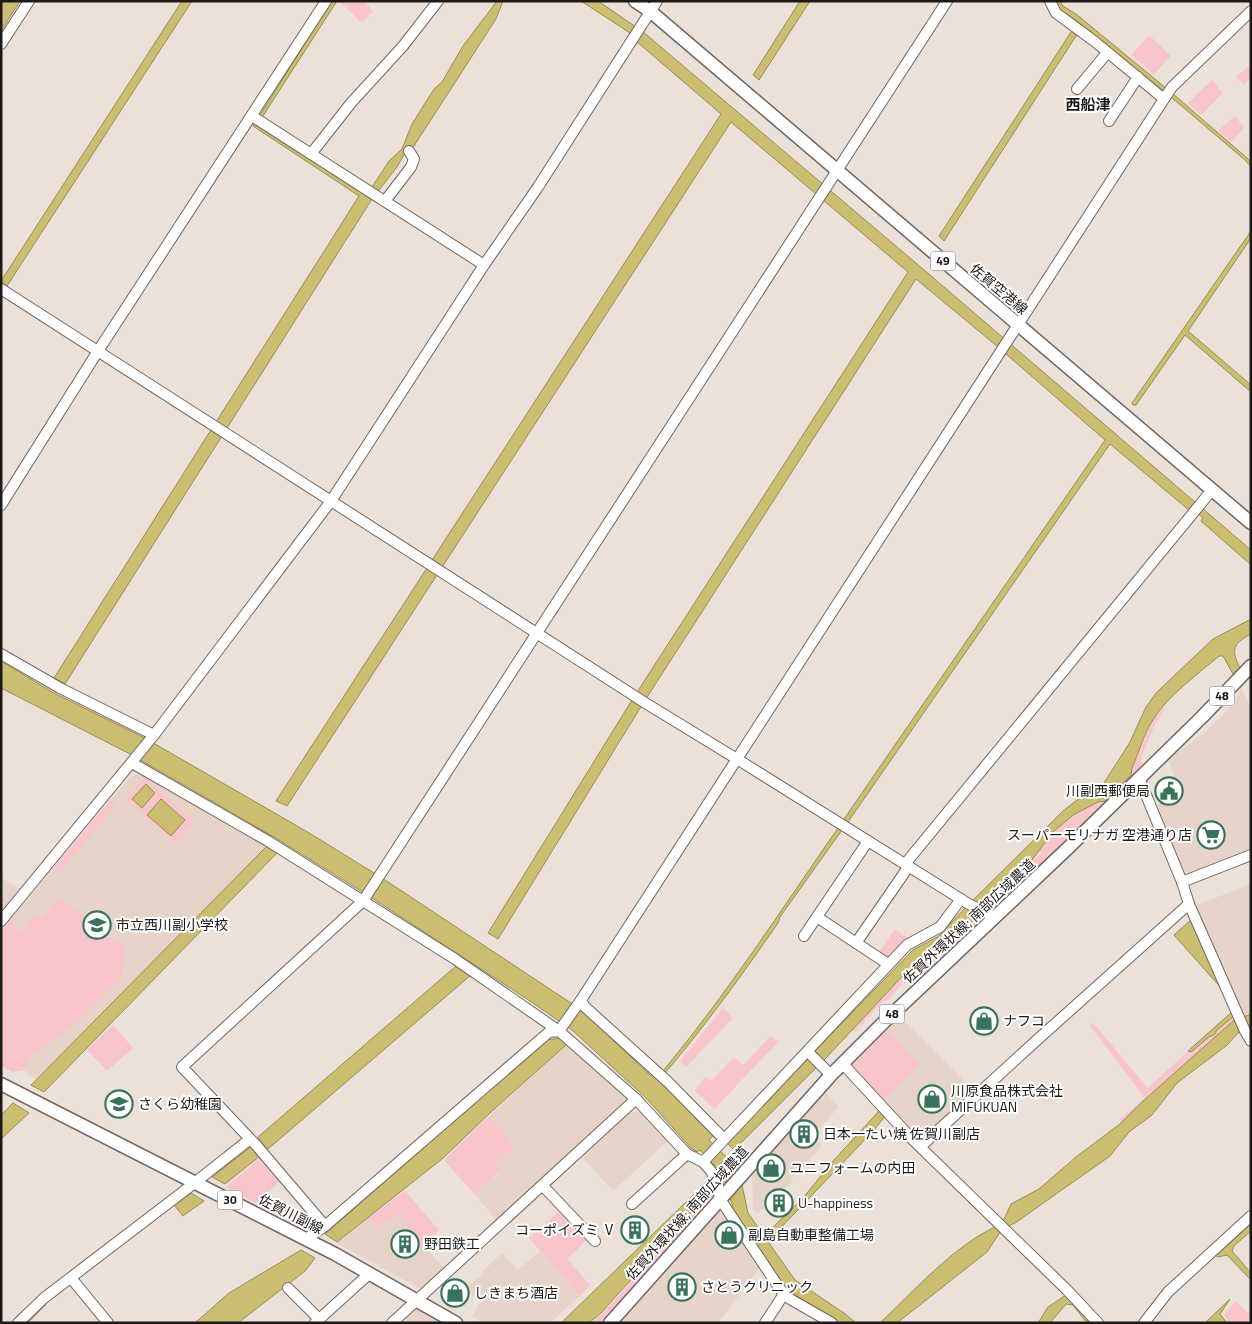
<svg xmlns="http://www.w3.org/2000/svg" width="1252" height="1324" viewBox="0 0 1252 1324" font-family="'Titillium Web','Noto Sans JP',sans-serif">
	<rect width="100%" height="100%" fill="#ece1d9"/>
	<g fill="#e7d4c8">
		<path d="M 1241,688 L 1251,707 L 1251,852 L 1185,878 L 1157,804 L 1182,795 L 1168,759 L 1203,734 L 1235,703 Z"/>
		<path d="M 142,772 L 268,845 L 36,1080 L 24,1070 L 12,1072 L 1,1065 L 1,931 L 130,777 Z"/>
		<path d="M 1,878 L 21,889 L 1,913 Z"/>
		<path d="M 1251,884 L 1251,1012 L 1243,1017 L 1194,906 Z"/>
		<path d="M 900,1017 L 975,1092 L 921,1143 L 849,1066 Z"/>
		<path d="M 568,1043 L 631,1100 L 498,1222 L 474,1194 L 501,1172 L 496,1166 L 516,1146 L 489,1116 Z"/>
		<path d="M 824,1091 L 839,1107 L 814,1134 L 817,1141 L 822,1146 L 791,1179 L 792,1182 L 757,1214 L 753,1209 L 752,1172 Z"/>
		<path d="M 643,1111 L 670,1139 L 613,1191 L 580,1155 L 625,1114 Z"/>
		<path d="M 722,1208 L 760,1267 L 718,1323 L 620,1323 Z"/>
		<path d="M 395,1214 L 446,1270 L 424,1291 L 337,1243 L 368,1218 L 377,1228 Z"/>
		<path d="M 540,1251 L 580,1296 L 550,1323 L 483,1323 L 472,1316 L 480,1302 L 465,1289 L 484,1273 L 483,1271 L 502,1253 L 518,1270 Z"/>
		<path d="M 415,1308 L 439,1323 L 410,1323 L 405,1318 Z"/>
	</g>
	<g fill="#f8c5cb">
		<path d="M 339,1 L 364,1 L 373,11 L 362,23 Z"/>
		<path d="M 1149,35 L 1171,56 L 1154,74 L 1131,55 Z"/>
		<path d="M 1251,64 L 1251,78 L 1244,85 L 1236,77 Z"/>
		<path d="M 1212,80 L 1223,93 L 1201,115 L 1188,103 Z"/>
		<path d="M 1235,116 L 1244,128 L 1231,142 L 1218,131 Z"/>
		<path d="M 1162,707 L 1165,709 L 1156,722 L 1141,758 L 1143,768 L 996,906 L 983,905 L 1022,865 L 1012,879 L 1043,852 L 1039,852 L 1053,832 L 1073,815 L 1098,802 L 1105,801 L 1131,775 L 1132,768 L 1153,719 Z"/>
		<path d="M 145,777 L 195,822 L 175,844 L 125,799 Z"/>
		<path d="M 111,799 L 116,806 L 60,872 L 53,869 Z"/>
		<path d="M 59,897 L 125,949 L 121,979 L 75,1024 L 28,1059 L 24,1070 L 12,1072 L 1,1065 L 1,931 L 11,919 L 18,934 L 33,917 L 42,917 Z"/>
		<path d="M 977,916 L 977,924 L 947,955 L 942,952 L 910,973 L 890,999 L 882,1002 L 856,1031 L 852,1030 L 909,969 L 959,935 Z"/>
		<path d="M 895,929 L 909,939 L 889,956 L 887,957 L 879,952 Z"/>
		<path d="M 723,1008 L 733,1018 L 686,1067 L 680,1061 Z"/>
		<path d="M 1234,1016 L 1237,1020 L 1233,1021 L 1142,1102 L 1120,1124 L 1120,1119 L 1145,1098 L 1090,1026 L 1093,1023 L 1148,1088 L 1188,1051 L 1191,1052 L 1211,1035 L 1216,1033 L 1215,1031 Z"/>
		<path d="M 113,1025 L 133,1048 L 107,1071 L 87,1050 Z"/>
		<path d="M 887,1030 L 919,1064 L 883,1101 L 849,1066 Z"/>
		<path d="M 771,1036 L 778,1042 L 714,1109 L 694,1090 L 706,1077 L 711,1081 L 734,1057 L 743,1065 Z"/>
		<path d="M 489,1116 L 516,1146 L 496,1166 L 501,1171 L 474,1194 L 444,1160 Z"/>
		<path d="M 260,1158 L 280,1181 L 256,1203 L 226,1187 Z"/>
		<path d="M 713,1187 L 712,1200 L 602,1323 L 591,1323 L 602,1314 L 628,1285 L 628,1283 L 699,1204 L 698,1200 Z"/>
		<path d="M 405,1191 L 439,1230 L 424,1245 L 395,1214 L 377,1228 L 368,1218 Z"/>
		<path d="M 561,1210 L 588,1239 L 567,1259 L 590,1285 L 580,1296 L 529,1238 Z"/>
		<path d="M 1236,1301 L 1248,1313 L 1251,1311 L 1251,1323 L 1230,1323 L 1224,1315 Z"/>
	</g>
	<g fill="#ccbe71" stroke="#988d56">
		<path d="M 1,1 L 20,1 L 1,31 Z"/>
		<path d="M 182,1 L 192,1 L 7,286 L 1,281 Z"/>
		<path d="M 332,1 L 337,1 L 261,119 L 370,190 L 389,161 L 402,149 L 412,124 L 434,89 L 442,82 L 463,46 L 497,1 L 503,1 L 496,19 L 414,146 L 406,151 L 397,167 L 372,199 L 65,684 L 54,678 L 359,196 L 253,126 Z"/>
		<path d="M 581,1 L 598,1 L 642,31 L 923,269 L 1251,550 L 1251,565 L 1201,521 L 1203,518 L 1192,508 L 1190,511 L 1110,444 L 848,822 L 844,819 L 1105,440 L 998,347 L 916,279 L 642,705 L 498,939 L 488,933 L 632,700 L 908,272 L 731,122 L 287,806 L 276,801 L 721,114 L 636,41 L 630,33 Z"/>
		<path d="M 800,1 L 810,1 L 759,80 L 753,75 Z"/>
		<path d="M 1055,1 L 1060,1 L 1063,6 L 1076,14 L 1172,93 L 1247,158 L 1251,162 L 1251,167 L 1245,160 L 1171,97 L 1074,19 L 1058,8 Z"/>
		<path d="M 1073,29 L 1078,33 L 944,241 L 939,236 Z"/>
		<path d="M 1251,231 L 1251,238 L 1188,331 L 1251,385 L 1251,392 L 1185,335 L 1136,405 L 1133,405 L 1132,403 Z"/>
		<path d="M 1251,619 L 1251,634 C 1234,643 1230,649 1240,668 L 1233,674 L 1223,656 L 1219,656 C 1199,673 1168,696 1154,718 C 1144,733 1139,752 1132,768 L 1131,775 L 1105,801 L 1098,802 L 1073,815 L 1053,832 L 1032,860 L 1022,865 L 990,896 L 977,916 L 959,935 L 909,969 L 826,1058 L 734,1150 L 726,1142 L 913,950 L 939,936 L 964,909 L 1063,811 L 1082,796 L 1093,792 L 1102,786 L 1130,742 L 1146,707 L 1157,692 L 1213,639 Z"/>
		<path d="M 1,661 L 52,692 L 143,737 L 311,834 L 382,878 L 580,1009 L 651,1076 L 654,1075 L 658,1079 L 713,1136 L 709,1140 L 738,1168 L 724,1185 L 719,1181 L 698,1200 L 699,1204 L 601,1313 L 589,1323 L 561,1323 L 716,1173 L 715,1166 L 700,1150 L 697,1152 L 691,1148 L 647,1099 L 572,1030 L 530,1001 L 369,896 L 279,840 L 130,754 L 1,688 Z"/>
		<path d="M 146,784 L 155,793 L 142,808 L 132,799 Z"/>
		<path d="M 161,799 L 185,820 L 171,836 L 147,815 Z"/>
		<path d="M 838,828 L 842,830 L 780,917 L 778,923 C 742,975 706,1025 665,1073 L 663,1071 C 727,994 781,910 838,828 Z"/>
		<path d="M 268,845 L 278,852 L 44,1092 L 31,1085 Z"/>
		<path d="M 1192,919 L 1223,990 L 1174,935 Z"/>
		<path d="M 456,966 L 471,975 L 268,1149 L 263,1145 L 258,1137 Z"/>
		<path d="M 1233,1011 L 1234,1016 L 1216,1031 L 1216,1033 L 1212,1036 L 1210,1036 L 1191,1052 L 1188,1051 Z"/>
		<path d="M 1251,1014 L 1251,1026 L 1241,1030 L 1226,1046 L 1177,1083 L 1152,1115 L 1129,1132 L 1110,1156 L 1015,1223 L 1002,1229 L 987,1252 L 897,1323 L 880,1323 C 914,1291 958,1241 1002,1224 L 1011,1204 L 1039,1189 L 1076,1157 L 1120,1124 L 1142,1102 L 1233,1021 Z"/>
		<path d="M 560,1038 L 567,1044 L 491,1112 L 442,1159 L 337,1242 L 325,1234 L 547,1040 Z"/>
		<path d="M 13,1103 L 29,1113 L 1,1139 L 1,1115 Z"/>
		<path d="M 880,1110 L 885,1116 L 875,1129 L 774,1235 L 770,1230 L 803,1198 L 834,1160 Z"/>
		<path d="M 252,1146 L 260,1156 L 225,1184 L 212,1177 Z"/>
		<path d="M 742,1185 L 748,1213 L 795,1280 L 844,1313 L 856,1323 L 839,1323 L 786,1289 L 735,1215 L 730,1198 Z"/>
		<path d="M 191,1193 L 204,1201 L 183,1216 L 174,1205 Z"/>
		<path d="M 1248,1225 L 1251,1227 L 1251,1231 L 1234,1246 L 1232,1251 L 1251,1273 L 1251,1280 L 1227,1255 L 1218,1257 L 1215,1255 Z"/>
		<path d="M 301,1250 L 315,1258 L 305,1271 L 238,1323 L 195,1323 L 229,1293 Z"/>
		<path d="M 1066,1295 L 1091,1323 L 1087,1323 L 1073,1305 L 1066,1304 L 1050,1323 L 1038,1323 L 1048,1307 Z"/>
		<path d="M 1230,1299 L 1220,1314 L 1227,1323 L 1205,1323 Z"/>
	</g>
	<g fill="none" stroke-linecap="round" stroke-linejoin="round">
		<path stroke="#988d56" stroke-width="2.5" d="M 26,1323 L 45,1304"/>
		<g stroke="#706660" stroke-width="12">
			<g id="minor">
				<path d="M 1050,1 L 1056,13 L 1094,41 L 1164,99"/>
				<path d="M 1,44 L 29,1"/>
				<path d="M 1077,89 L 1107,53"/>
				<path d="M 252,116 L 484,265"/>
				<path d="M 1109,121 L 1138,77"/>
				<path d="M 311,154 L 351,103 L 403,46 L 438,1"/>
				<path d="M 385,201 L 411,167 L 414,159 L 409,151"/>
				<path d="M 1,289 L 647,704 L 737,759 L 967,903 L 995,917"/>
				<path d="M 1,505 L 98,351 L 326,1"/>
				<path d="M 1,654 L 60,688 L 154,735"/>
				<path d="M 132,763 L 268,841 L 455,959 L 559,1031 L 636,1099 L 687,1154 L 703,1162 L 711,1171 L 718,1186 L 720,1199 L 780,1289 L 790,1299 L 832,1323"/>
				<path d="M 1139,778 L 1182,882 L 1189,904 L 1245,1031 L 1251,1041"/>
				<path d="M 905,864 L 1212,490"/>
				<path d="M 1182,882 L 1251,855"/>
				<path d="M 817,917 L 888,964"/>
				<path d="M 1,921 L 154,735 L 331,501 L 484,265 L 538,187 L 657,1"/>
				<path d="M 804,936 L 868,841"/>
				<path d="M 856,943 L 909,866"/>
				<path d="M 581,1000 L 584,1006 L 668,1082 L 724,1139"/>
				<path d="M 808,1052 L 831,1075"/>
				<path d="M 843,1064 L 912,1139 L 1067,1290 L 1098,1323"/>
				<path d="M 921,1146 L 1037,1040 L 1189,904"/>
				<path d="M 703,1162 L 907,945 L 940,927 L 961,899"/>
				<path d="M 543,1186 L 595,1241"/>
				<path d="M 632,1204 L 687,1154"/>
				<path d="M 325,1226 L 256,1145 L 182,1067 L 363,901 L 947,1"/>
				<path d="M 306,1239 L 325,1226 L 549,1032 L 559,1031 L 581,1000 L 1164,99 L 1172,87 L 1251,11"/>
				<path d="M 71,1278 L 108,1323"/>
				<path d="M 288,1288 L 319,1319"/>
				<path d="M 18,1323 L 44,1298 L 188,1188 L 250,1139"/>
				<path d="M 315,1323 L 370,1273"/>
				<path d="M 392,1323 L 636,1099"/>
				<path d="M 765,1323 L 784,1294"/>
				<path d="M 1144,1323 L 1168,1292 L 1251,1216"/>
			</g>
		</g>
		<g stroke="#706660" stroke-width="15">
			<g id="major">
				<path d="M 635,1 L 650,11 L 1251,523"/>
				<path d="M 1,1084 L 335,1254 L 456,1323"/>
				<path d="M 610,1323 L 831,1075 L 885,1021 L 1068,848 L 1202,717 L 1251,666"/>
			</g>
		</g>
		<use href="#minor" stroke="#fff" stroke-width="10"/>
		<use href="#major" stroke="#fff" stroke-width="12"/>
	</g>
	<defs>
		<g id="civic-ring" transform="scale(1.4375)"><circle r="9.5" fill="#fff" stroke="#39735c" stroke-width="1.5"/><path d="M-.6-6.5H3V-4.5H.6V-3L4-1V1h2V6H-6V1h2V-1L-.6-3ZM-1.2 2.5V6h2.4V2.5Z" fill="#39735c"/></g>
		<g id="supermarket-ring" transform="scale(1.4375)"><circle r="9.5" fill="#fff" stroke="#39735c" stroke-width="1.5"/><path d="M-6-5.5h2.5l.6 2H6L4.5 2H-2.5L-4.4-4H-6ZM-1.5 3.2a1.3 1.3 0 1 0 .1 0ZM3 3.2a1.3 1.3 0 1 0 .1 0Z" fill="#39735c"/></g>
		<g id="school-ring" transform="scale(1.4375)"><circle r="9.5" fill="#fff" stroke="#39735c" stroke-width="1.5"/><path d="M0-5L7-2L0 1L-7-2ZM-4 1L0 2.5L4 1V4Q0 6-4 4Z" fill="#39735c"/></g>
		<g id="shop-ring" transform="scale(1.4375)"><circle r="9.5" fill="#fff" stroke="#39735c" stroke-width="1.5"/><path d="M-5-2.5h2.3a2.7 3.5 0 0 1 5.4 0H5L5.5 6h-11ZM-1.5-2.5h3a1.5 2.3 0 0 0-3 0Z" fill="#39735c"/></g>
		<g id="building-ring" transform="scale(1.4375)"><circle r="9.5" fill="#fff" stroke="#39735c" stroke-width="1.5"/><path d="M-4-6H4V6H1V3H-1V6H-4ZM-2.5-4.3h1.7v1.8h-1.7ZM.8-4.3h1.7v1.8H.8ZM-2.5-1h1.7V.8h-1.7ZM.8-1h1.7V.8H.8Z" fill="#39735c"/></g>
	</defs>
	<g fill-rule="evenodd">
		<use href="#civic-ring" x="1169" y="791"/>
		<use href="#supermarket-ring" x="1211" y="835"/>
		<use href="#school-ring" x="97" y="925"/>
		<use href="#shop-ring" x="984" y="1021"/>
		<use href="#shop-ring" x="932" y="1099"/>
		<use href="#school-ring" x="119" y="1104"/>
		<use href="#building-ring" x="804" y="1134"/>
		<use href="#shop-ring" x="771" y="1168"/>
		<use href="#building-ring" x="779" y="1203"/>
		<use href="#building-ring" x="635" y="1230"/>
		<use href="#shop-ring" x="729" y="1235"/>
		<use href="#building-ring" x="405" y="1244"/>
		<use href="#building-ring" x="682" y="1287"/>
		<use href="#shop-ring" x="455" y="1293"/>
	</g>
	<g text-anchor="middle" stroke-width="4" stroke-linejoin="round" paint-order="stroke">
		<g fill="#fff" stroke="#625f5d" stroke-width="1">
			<rect x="930.5" y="251.5" width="25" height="19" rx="4"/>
			<rect x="1209.5" y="686.5" width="25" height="19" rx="4"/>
			<rect x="879.5" y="1004.5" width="25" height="19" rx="4"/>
			<rect x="217.5" y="1190.5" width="25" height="19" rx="4"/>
		</g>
		<g font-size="12" font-weight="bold" fill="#1e1a17">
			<text x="943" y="265">49</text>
			<text x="1222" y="700">48</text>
			<text x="892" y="1018">48</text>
			<text x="230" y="1204">30</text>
		</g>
		<g font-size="14" fill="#1e1a17" stroke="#fff">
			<text transform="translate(999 289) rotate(40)" y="5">佐賀空港線</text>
			<text transform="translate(969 921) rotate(-43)" y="5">佐賀外環状線; 南部広域農道</text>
			<text transform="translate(687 1213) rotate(-48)" y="5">佐賀外環状線; 南部広域農道</text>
			<text transform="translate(291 1214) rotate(27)" y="5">佐賀川副線</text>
		</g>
		<g font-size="14" fill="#1e1a17" stroke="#fff" text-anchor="start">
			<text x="1150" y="796" text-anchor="end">川副西郵便局</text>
			<text x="1192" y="840" text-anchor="end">スーパーモリナガ 空港通り店</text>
			<text x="116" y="930">市立西川副小学校</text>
			<text x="1003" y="1026">ナフコ</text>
			<text x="951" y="1096">川原食品株式会社<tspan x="951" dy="16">MIFUKUAN</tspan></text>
			<text x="138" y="1109">さくら幼稚園</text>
			<text x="823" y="1139">日本一たい焼 佐賀川副店</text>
			<text x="790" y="1173">ユニフォームの内田</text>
			<text x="798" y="1208">U-happiness</text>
			<text x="616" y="1235" text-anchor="end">コーポイズミ Ⅴ</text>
			<text x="748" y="1240">副島自動車整備工場</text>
			<text x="424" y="1249">野田鉄工</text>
			<text x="701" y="1292">さとうクリニック</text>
			<text x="474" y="1298">しきまち酒店</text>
		</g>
		<g font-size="15" font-weight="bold" fill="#1e1a17" stroke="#fff">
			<text x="1088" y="110">西船津</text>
		</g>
	</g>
	<rect width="1252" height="1324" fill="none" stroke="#1e1a17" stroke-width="5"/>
</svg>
